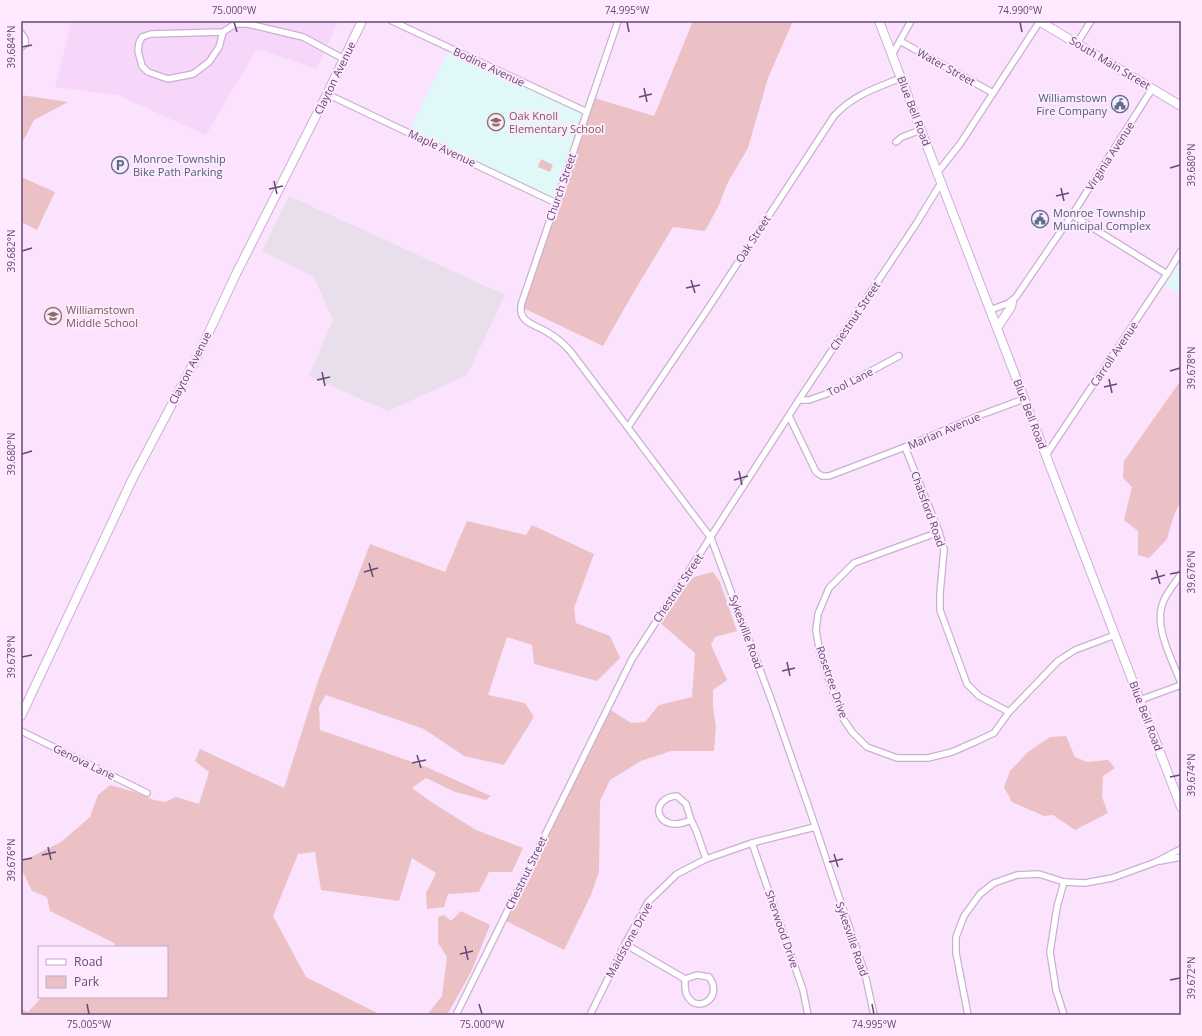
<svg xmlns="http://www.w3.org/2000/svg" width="1202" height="1036" viewBox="0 0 1202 1036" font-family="'Open Sans',sans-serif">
	<rect width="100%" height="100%" fill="#fbe3fd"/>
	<path fill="#f6d7fa" d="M 72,21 L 338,21 L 317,69 L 257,49 L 206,135 L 118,95 L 55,87 Z"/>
	<path fill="#e9deec" d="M 289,196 L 505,295 L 467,375 L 388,411 L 309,376 L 333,320 L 314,277 L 262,251 Z"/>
	<g fill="#e0f9f8">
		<path d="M 449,50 L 582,114 L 553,199 L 410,129 Z"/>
		<path d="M 1181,257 L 1181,295 L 1164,284 Z"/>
	</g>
	<g fill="#ebc1c5">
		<path d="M 693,21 L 793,21 L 768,78 L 748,148 L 728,182 L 719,205 L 705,231 L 673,227 L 635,290 L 603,346 L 521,307 L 591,97 L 654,116 Z"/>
		<path d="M 21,95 L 68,102 L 34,120 L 21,145 Z"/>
		<path d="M 541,159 L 553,165 L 550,172 L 538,167 Z"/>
		<path d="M 21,177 L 55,192 L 37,230 L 21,222 Z"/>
		<path d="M 1181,380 L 1181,500 L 1173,518 L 1167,539 L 1149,558 L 1138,555 L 1138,531 L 1124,520 L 1132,487 L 1123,478 L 1124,461 Z"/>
		<path d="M 467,521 L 526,535 L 532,525 L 594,554 L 574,608 L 576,623 L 610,636 L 620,658 L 597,681 L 534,664 L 532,645 L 507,637 L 488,695 L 525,703 L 534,717 L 504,765 L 464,756 L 424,729 L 326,695 L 319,707 L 320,730 L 424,766 L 491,796 L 486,800 L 455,792 L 426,778 L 412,788 L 433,803 L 476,830 L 523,848 L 512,872 L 489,872 L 479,892 L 448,894 L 444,907 L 427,909 L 426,893 L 436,873 L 412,858 L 399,901 L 321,890 L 315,852 L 298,854 L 273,916 L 306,977 L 381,1015 L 21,1015 L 21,1009 L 28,1012 L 42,997 L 167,997 L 167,947 L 115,947 L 114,943 L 50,911 L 47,897 L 32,891 L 21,868 L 21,862 L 61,842 L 90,817 L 98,795 L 110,785 L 135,792 L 154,800 L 165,802 L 176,797 L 199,804 L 209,772 L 195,761 L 200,749 L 284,788 L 318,681 L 370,544 L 445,572 Z"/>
		<path d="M 713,572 L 720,582 L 737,631 L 715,637 L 711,645 L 727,680 L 713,690 L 713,707 L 716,727 L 714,751 L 671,751 L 641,761 L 610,780 L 600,801 L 599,872 L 591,895 L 564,950 L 506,921 C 541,851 574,779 609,709 L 631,723 L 645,722 L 659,705 L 692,697 L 695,653 L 659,622 L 683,588 L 694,577 Z"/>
		<path d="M 1066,736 L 1075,757 L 1087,762 L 1108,760 L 1115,768 L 1103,776 L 1102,797 L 1108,813 L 1075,830 L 1053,815 L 1044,816 L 1012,802 L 1004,787 L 1010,771 L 1028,752 L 1050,737 Z"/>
		<path d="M 461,911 L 490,925 L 471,972 L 447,1015 L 427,1015 L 442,996 L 447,957 L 438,943 L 438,917 L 444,915 L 451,921 Z"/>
	</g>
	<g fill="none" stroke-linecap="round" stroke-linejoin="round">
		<g stroke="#cbafd3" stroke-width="8">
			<g id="street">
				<path d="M 392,21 L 587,112"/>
				<path d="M 618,21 L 522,302 C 516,322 534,324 547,332 C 556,337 564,344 571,352 L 711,538 L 772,702 L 808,805 L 865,974 L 874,1015"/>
				<path d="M 223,32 L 219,47 L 209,62 L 193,74 L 168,79 L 148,72 L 142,66 L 138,51 L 139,43 L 142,37 L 151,34 L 223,32 L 235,24 L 248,24 L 303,37 L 344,59"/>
				<path d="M 21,33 L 25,39 L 25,44 L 21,47"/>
				<path d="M 900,41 L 993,93"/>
				<path d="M 1077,43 L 1091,21"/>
				<path d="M 892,55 L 911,21"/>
				<path d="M 327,94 L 556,203"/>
				<path d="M 896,142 L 902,137 L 921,130"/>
				<path d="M 937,173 L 960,144 L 1040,21"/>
				<path d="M 1072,215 L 1167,274"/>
				<path d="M 990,310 L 1009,303 L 1016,297 L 1072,215 L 1152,89"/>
				<path d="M 799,400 L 809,400 L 832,392 L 899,356"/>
				<path d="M 789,416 L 816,472 L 822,476 L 829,476 L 905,447 L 978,416 L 1024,399"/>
				<path d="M 628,427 L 707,310 L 834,116 C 853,95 876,88 901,78"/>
				<path d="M 905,447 L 939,532 L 944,550 L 940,593 L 940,610 L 967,684 L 979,696 L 1009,712"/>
				<path d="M 1046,455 L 1167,274 L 1181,251"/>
				<path d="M 939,532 L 854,563 L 829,588 L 818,614 L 816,630 L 820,654 L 842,717 L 852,732 L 867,747 L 897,758 L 928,758 L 952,752 L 977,741 L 994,733 L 1009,712 L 1058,661 L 1075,650 L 1115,635"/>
				<path d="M 1181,574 C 1175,583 1168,591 1164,600 C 1152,625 1172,659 1181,683"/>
				<path d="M 1140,700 L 1181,685"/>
				<path d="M 21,731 L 147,793"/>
				<path d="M 691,820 C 656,836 647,798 677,796 L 686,804 L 691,820 L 696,830 L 706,859"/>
				<path d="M 752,843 L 803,990 L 808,1015"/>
				<path d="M 1160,861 L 1181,857"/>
				<path d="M 1064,882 L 1057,907 L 1050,952 L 1056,990 L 1064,1015"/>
				<path d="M 625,944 L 685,979"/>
				<path d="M 697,975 L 709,977 C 724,997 698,1014 688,997 C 684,992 685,985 685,979 Z"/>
				<path d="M 456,1015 L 632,659 L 804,392 L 916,224 L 941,183"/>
				<path d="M 590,1015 L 625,944 L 648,902 L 677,874 L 706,859 L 752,843 L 815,827"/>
				<path d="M 968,1015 L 956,953 L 956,937 L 964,916 L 980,894 L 994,883 L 1017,875 L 1039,874 L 1064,882 L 1085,883 L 1112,878 L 1156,862 L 1181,849"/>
			</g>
		</g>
		<g stroke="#cfadd9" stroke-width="10">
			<g id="secondary">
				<path d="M 879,21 L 1181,807"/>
				<path d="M 1039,21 L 1181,106"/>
				<path d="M 997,328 L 1011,307 L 1012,302"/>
				<path d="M 21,716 L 132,480 L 201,349 L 236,274 L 327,94 L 362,21"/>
			</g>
		</g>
		<use href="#street" stroke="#fff" stroke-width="5.5"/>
		<use href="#secondary" stroke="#fff" stroke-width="8"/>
	</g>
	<path fill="none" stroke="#674876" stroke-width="1.5" d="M 234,22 L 237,32M 627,22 L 629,32M 1020,22 L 1022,32M 22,47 L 32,45M 644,88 L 647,102M 639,97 L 652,94M 1170,168 L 1180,165M 274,181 L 277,194M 1061,188 L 1064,201M 269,189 L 283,186M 1056,196 L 1069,193M 22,251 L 32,248M 691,280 L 695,293M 686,288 L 700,285M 1170,371 L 1180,368M 322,372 L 325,386M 1109,379 L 1112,393M 317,380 L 330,377M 1104,387 L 1117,384M 22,454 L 32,451M 739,471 L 742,485M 734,480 L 748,476M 369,563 L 373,577M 1156,570 L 1160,584M 364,572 L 378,568M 1170,574 L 1180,572M 1151,579 L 1165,575M 22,657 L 32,655M 787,662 L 790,676M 782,671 L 795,668M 417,755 L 421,768M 412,763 L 426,760M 1170,777 L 1180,775M 48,847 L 51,860M 834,854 L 838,867M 42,855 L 56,852M 22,860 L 32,858M 829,862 L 843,859M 465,946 L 468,960M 460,954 L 473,951M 1170,980 L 1180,978M 87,1004 L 89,1014M 479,1004 L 482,1014M 872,1004 L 874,1014"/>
	<defs>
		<g id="civic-ring" transform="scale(0.9)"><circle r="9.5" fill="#feeaff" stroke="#5c6f8a" stroke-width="1.5"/><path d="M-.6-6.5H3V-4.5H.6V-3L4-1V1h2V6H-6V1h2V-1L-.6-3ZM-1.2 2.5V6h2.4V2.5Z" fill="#5c6f8a"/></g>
		<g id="school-ring" transform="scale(0.9)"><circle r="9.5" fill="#feeaff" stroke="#8d6e63" stroke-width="1.5"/><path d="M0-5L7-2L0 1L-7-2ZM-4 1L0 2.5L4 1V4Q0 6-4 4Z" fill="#8d6e63"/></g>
		<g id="parking-ring" transform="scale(0.9)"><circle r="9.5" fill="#feeaff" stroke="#5c6f8a" stroke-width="1.5"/><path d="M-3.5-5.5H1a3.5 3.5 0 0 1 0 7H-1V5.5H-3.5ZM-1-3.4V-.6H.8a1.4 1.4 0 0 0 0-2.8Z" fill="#5c6f8a"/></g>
	</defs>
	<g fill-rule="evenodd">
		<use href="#civic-ring" x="1120" y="104"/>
		<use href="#school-ring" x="496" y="122"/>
		<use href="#parking-ring" x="120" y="165"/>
		<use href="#civic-ring" x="1040" y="219"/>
		<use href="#school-ring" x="53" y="316"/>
	</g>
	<g text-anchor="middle" stroke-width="4" stroke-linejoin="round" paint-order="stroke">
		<g font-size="11" fill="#674876" stroke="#feeaff">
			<text transform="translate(1110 63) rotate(31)" y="4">South Main Street</text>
			<text transform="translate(489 67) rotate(25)" y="4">Bodine Avenue</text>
			<text transform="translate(946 67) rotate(29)" y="4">Water Street</text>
			<text transform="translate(335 78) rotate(-64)" y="4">Clayton Avenue</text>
			<text transform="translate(914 111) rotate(69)" y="4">Blue Bell Road</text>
			<text transform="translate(442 148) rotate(25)" y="4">Maple Avenue</text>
			<text transform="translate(1110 156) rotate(-57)" y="4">Virginia Avenue</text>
			<text transform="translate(561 187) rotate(-71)" y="4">Church Street</text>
			<text transform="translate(753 239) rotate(-57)" y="4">Oak Street</text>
			<text transform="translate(855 316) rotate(-56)" y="4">Chestnut Street</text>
			<text transform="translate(1114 354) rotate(-56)" y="4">Carroll Avenue</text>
			<text transform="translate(190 368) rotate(-63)" y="4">Clayton Avenue</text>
			<text transform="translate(850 382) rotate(-27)" y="4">Tool Lane</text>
			<text transform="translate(1030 414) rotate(69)" y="4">Blue Bell Road</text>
			<text transform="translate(944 431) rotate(-23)" y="4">Marian Avenue</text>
			<text transform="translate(928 509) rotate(70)" y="4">Chatsford Road</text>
			<text transform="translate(678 588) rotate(-56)" y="4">Chestnut Street</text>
			<text transform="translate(746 632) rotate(70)" y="4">Sykesville Road</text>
			<text transform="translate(832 682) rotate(71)" y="4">Rosetree Drive</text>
			<text transform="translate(1146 716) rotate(69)" y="4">Blue Bell Road</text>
			<text transform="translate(84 762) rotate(26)" y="4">Genova Lane</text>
			<text transform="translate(526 873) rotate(-64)" y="4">Chestnut Street</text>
			<text transform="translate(782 929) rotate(71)" y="4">Sherwood Drive</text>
			<text transform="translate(852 939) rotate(71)" y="4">Sykesville Road</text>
			<text transform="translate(629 940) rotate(-61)" y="4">Maidstone Drive</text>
		</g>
		<g font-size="11" fill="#4e5e75" stroke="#feeaff" text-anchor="start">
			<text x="1107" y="102" text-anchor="end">Williamstown<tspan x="1107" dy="13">Fire Company</tspan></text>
			<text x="133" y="163">Monroe Township<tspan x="133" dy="13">Bike Path Parking</tspan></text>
			<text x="1053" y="217">Monroe Township<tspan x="1053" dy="13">Municipal Complex</tspan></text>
		</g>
		<g font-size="11" fill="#785e54" stroke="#feeaff" text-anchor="start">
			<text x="509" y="120">Oak Knoll<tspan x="509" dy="13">Elementary School</tspan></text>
			<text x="66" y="314">Williamstown<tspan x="66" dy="13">Middle School</tspan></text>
		</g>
	</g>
	<rect width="1202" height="1036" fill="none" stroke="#feeaff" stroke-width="44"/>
	<rect x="38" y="946" width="130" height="52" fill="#feeaff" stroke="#c2a9c8"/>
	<rect x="46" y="959" width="20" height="6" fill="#ffffff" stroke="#c2a9c8"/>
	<text x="74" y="966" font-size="12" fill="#674876">Road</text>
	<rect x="46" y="976" width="20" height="12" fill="#ebc1c5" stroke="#c2a9c8"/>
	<text x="74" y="986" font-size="12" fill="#674876">Park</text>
	<rect x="22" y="22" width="1158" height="992" fill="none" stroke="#674876" stroke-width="1.5"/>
	<g font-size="10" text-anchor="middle" fill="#674876">
		<text x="234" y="14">75.000°W</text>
		<text x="627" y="14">74.995°W</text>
		<text x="1020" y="14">74.990°W</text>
		<text transform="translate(11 47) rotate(-90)" y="4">39.684°N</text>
		<text transform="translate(1191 165) rotate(-90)" y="4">39.680°N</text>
		<text transform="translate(11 251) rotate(-90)" y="4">39.682°N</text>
		<text transform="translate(1191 368) rotate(-90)" y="4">39.678°N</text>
		<text transform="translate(11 454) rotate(-90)" y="4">39.680°N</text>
		<text transform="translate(1191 572) rotate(-90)" y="4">39.676°N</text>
		<text transform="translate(11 657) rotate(-90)" y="4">39.678°N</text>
		<text transform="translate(1191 775) rotate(-90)" y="4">39.674°N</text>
		<text transform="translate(11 860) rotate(-90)" y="4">39.676°N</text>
		<text transform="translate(1191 978) rotate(-90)" y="4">39.672°N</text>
		<text x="89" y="1028">75.005°W</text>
		<text x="482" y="1028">75.000°W</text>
		<text x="874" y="1028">74.995°W</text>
	</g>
</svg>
